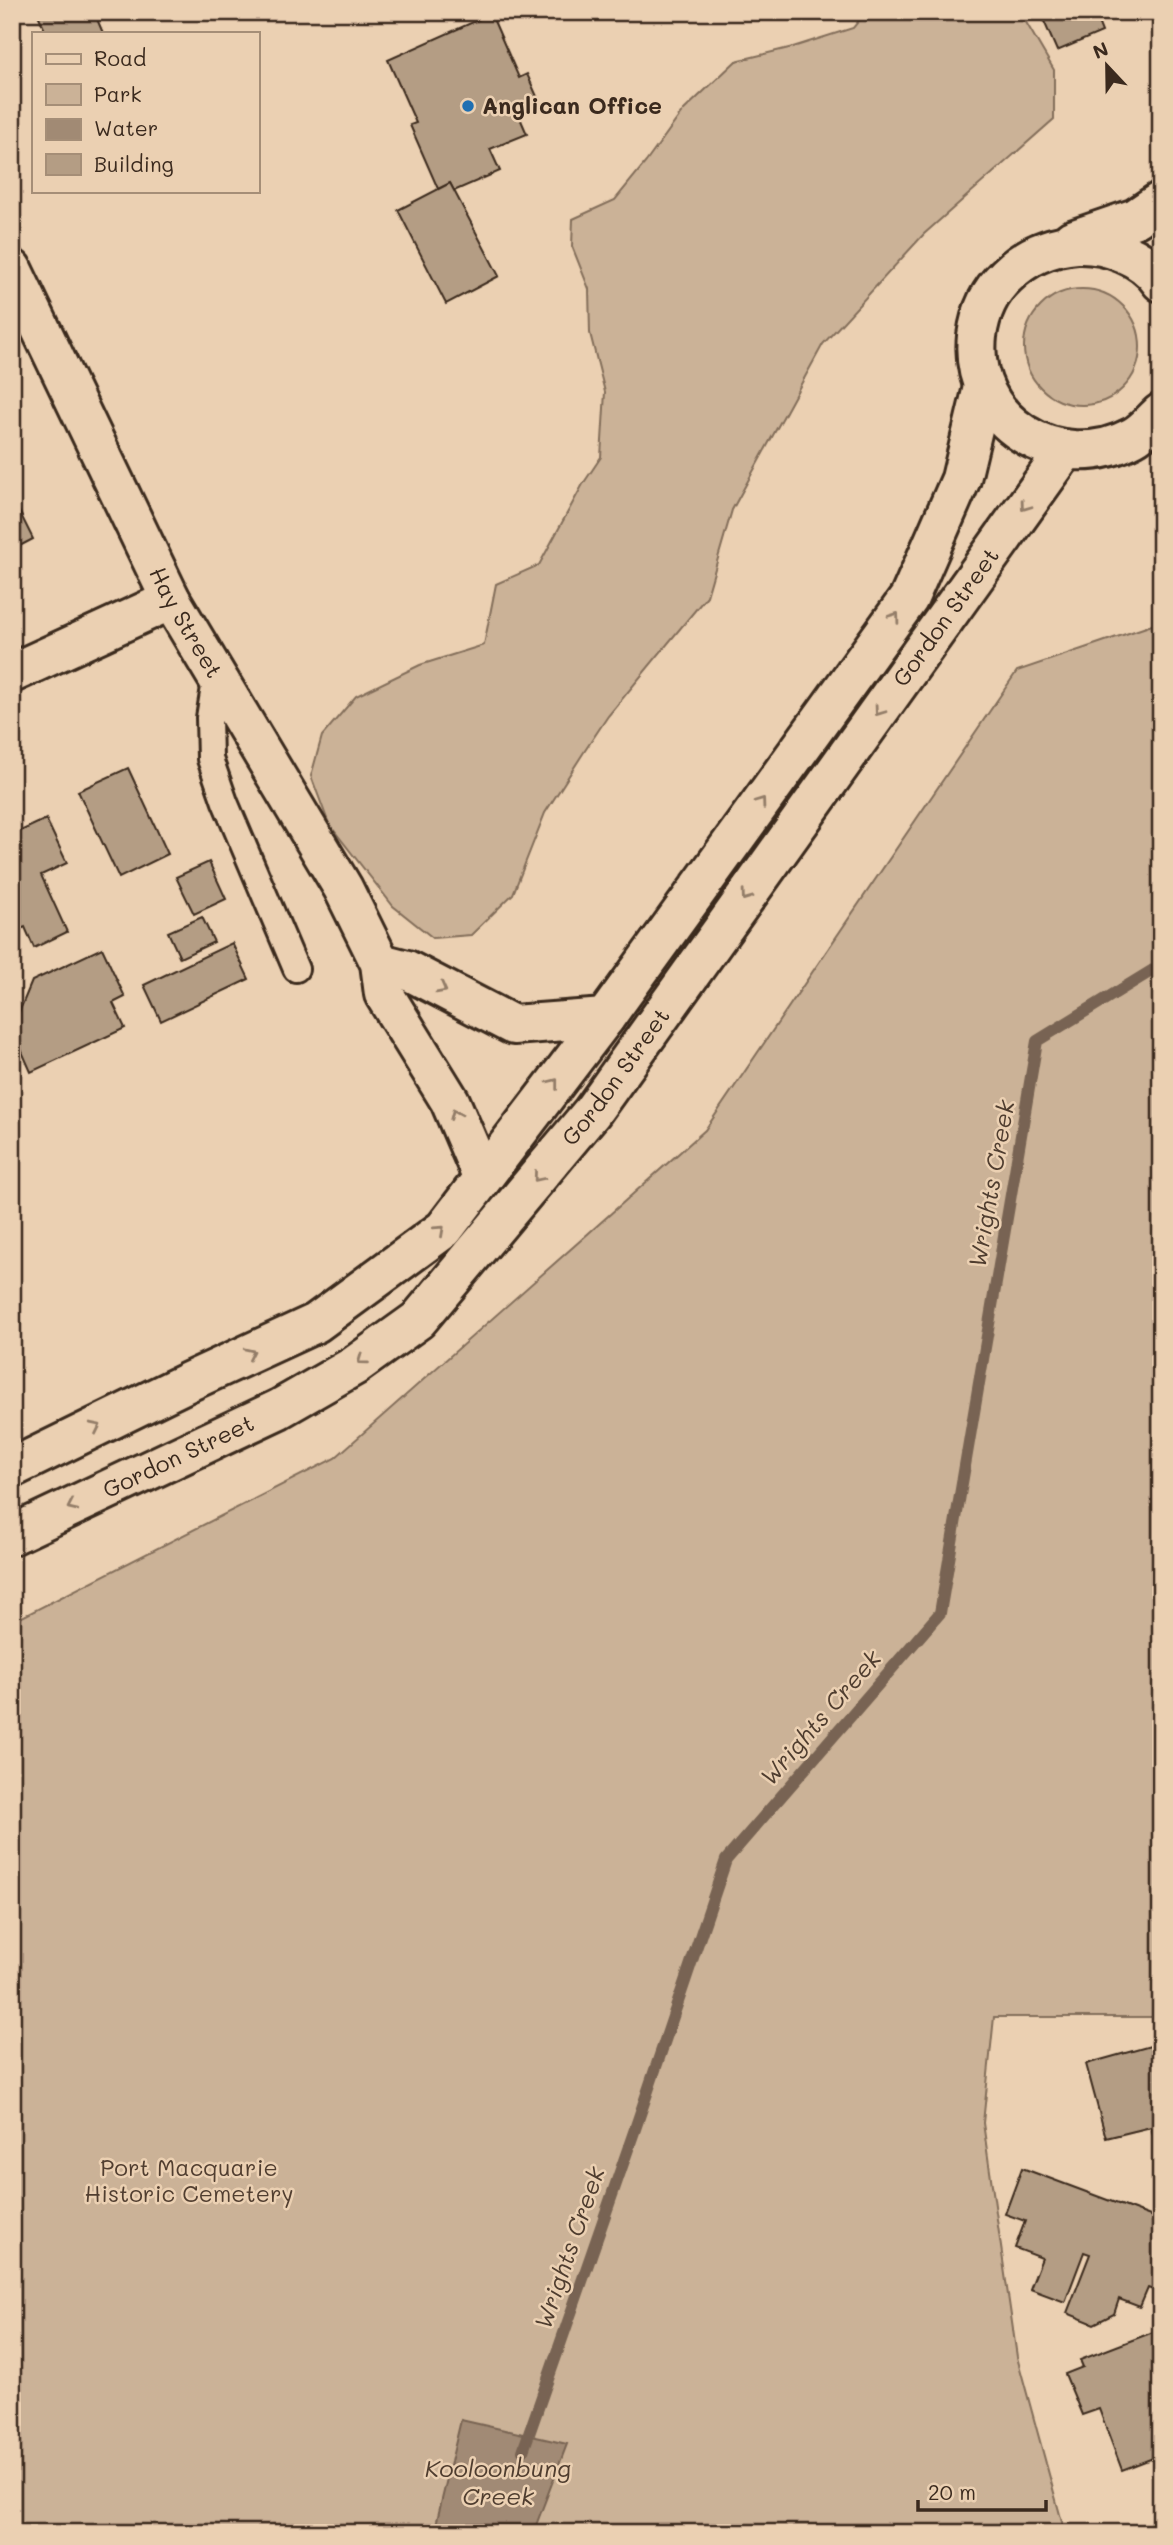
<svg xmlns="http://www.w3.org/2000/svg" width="1173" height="2545" viewBox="0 0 1173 2545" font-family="Mali,sans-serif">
	<rect width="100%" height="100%" fill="#ebd0b2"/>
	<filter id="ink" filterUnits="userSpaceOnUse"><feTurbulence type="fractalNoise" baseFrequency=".0143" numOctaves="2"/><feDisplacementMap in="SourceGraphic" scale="14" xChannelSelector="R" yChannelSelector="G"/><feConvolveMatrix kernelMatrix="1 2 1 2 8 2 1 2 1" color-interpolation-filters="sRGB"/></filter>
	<g filter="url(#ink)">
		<g fill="#cbb297" stroke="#836e5a" stroke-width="2">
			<path d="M 866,12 L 1020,12 L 1054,70 L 1054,119 L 924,234 L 823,344 L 732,510 L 707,596 L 608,716 L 584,752 L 545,813 L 513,894 L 471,935 L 433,938 L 393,906 L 329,824 L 311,776 L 322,736 L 356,696 L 420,665 L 484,645 L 496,584 L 539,565 L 583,484 L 601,457 L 605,392 L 590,333 L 589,289 L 572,246 L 573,219 L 615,200 L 646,162 L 683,111 L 736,61 L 793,47 L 853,28 Z"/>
			<circle cx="1082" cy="347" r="58"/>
			<path d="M 1161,622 L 1161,2017 L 994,2017 L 983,2123 L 1017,2357 L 1065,2533 L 12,2533 L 12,1622 L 335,1458 L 705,1130 L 1017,671 Z"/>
		</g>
		<path fill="#a18a74" stroke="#786452" stroke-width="2" d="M 461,2420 L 567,2444 L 533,2533 L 434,2533 Z"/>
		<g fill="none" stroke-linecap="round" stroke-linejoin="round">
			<path stroke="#786452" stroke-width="12" d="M 523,2451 L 635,2129 L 726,1860 L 940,1613 L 1037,1041 L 1161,965"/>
		</g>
		<g fill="#b49d84" stroke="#3b2a1e" stroke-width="2">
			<path d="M 37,12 L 94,12 L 103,33 L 46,33 Z"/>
			<path d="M 1040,12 L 1094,12 L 1102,32 L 1057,51 Z"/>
			<path d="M 491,14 L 519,78 L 527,74 L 539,101 L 517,111 L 527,134 L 490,149 L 500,171 L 454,191 L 450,183 L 438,189 L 410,125 L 416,123 L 388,60 Z"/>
			<path d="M 450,183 L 499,276 L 446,304 L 398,210 Z"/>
			<path d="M 12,497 L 33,539 L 12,550 Z"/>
			<path d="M 128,768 L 168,854 L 119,878 L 78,791 Z"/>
			<path d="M 46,819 L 67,863 L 41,875 L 67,932 L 34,948 L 25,927 L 12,933 L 12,835 Z"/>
			<path d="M 209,862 L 226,899 L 194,914 L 176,877 Z"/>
			<path d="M 202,917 L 214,942 L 180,958 L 168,932 Z"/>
			<path d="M 232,943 L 249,979 L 161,1021 L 144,985 Z"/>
			<path d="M 102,948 L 125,997 L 113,1003 L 125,1028 L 31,1072 L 12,1029 L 32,981 Z"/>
			<path d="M 1161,2043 L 1161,2165 L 1151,2127 L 1106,2138 L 1086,2064 Z"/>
			<path d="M 1022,2168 L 1161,2220 L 1161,2293 L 1148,2288 L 1140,2307 L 1119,2299 L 1114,2314 L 1094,2324 L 1067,2313 L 1090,2254 L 1084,2252 L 1065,2302 L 1030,2289 L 1042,2258 L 1015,2248 L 1025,2221 L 1005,2214 Z"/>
			<path d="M 1161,2329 L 1161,2455 L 1122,2470 L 1099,2409 L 1082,2415 L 1065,2374 L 1083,2367 L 1080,2360 Z"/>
		</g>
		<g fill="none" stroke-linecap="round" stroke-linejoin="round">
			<g stroke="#3b2a1e" stroke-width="30">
				<path id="service" d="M 216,675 L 209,718 L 210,759 L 225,802 L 296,969"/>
			</g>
			<g stroke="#3b2a1e" stroke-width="44">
				<g id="minor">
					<path id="s1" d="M 12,269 L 171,600 L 343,888 L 380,963 L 384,994 L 450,1101 L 482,1176"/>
					<path d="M 12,673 L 171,600"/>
					<path d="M 380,963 L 407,970 L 513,1025 L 605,1018"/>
				</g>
			</g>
			<g stroke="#3b2a1e" stroke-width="44">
				<g id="secondary">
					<path d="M 1072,240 L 1136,218 L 1161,201"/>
					<path d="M 1161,282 C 1144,256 1106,243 1077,244 C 1049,246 1026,256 1006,276 C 989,292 980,313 977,336 C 968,422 1058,477 1133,437 C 1143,432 1152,421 1161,413"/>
					<path d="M 12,1468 L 188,1382 L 316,1323 L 444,1229 L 605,1018 L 909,598 L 961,479 L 983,387"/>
					<path id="s2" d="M 12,1535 L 279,1409 L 354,1366 L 418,1320 L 592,1112 L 1065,451"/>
				</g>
			</g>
			<use href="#service" stroke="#ebd0b2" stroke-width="24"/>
			<use href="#minor" stroke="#ebd0b2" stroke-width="38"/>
			<use href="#secondary" stroke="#ebd0b2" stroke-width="38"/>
		</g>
		<defs><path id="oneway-chevron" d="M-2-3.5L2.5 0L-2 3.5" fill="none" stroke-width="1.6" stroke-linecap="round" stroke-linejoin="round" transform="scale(1.75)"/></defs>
		<g stroke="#937d68">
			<use href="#oneway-chevron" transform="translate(1025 506) rotate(126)"/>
			<use href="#oneway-chevron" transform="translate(895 617) rotate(-54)"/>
			<use href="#oneway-chevron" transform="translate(879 711) rotate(126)"/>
			<use href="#oneway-chevron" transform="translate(761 802) rotate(-54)"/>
			<use href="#oneway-chevron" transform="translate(746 896) rotate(126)"/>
			<use href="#oneway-chevron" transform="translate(442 989) rotate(28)"/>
			<use href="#oneway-chevron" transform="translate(554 1083) rotate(-52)"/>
			<use href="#oneway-chevron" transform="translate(455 1114) rotate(-113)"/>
			<use href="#oneway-chevron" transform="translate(538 1177) rotate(130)"/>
			<use href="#oneway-chevron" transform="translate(440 1230) rotate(-42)"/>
			<use href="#oneway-chevron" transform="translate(250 1353) rotate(-25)"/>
			<use href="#oneway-chevron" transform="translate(362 1360) rotate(144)"/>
			<use href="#oneway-chevron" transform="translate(96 1427) rotate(-26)"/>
			<use href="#oneway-chevron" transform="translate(72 1506) rotate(155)"/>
		</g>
	</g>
	<circle fill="#1f6fb2" stroke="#ebd0b2" stroke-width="2.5" cx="468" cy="106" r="7"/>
	<g text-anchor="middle" stroke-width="5" stroke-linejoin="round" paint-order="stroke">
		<g font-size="23" font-weight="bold" fill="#3b2a1e" stroke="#ebd0b2" text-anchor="start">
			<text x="482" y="114">Anglican Office</text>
		</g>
		<g font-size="23" fill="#3b2a1e" stroke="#ebd0b2">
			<text dy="8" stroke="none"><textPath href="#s2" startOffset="1340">Gordon Street</textPath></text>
			<text dy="8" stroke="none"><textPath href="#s1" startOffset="394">Hay Street</textPath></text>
			<text dy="8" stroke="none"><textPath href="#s2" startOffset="774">Gordon Street</textPath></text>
			<text dy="8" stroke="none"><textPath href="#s2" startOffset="184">Gordon Street</textPath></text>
		</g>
		<g font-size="23" fill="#513e30" stroke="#ebd0b2">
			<text x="189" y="2176">Port Macquarie<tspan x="189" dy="26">Historic Cemetery</tspan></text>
		</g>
		<g font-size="24" font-style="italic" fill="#4f3d2f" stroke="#ebd0b2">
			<text transform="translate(992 1184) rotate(-80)" y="8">Wrights Creek</text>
			<text transform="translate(821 1718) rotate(-49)" y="8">Wrights Creek</text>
			<text transform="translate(570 2248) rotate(-71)" y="8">Wrights Creek</text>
			<text x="498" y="2477">Kooloonbung<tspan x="498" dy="28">Creek</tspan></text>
		</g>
	</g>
	<rect width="1173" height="2545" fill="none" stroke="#ebd0b2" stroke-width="42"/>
	<rect x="21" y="21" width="1131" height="2503" fill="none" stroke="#3b2a1e" stroke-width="2.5" filter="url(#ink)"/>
	<rect x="32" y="32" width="228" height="161" fill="#ebd0b2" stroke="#a58e77" stroke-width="2"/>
	<rect x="46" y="54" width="35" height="10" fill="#ebd0b2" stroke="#a58e77" stroke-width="2"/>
	<text x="94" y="66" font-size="21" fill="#3b2a1e">Road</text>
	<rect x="46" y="84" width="35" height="21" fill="#cbb297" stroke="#a58e77" stroke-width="2"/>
	<text x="94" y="102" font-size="21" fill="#3b2a1e">Park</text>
	<rect x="46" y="119" width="35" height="21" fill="#a18a74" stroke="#a58e77" stroke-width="2"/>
	<text x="94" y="136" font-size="21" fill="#3b2a1e">Water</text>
	<rect x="46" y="154" width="35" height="21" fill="#b49d84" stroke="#a58e77" stroke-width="2"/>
	<text x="94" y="172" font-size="21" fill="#3b2a1e">Building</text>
	<g transform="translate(1107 66) rotate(338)" stroke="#ebd0b2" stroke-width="5" paint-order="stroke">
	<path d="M0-5L12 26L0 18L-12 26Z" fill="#3b2a1e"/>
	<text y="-10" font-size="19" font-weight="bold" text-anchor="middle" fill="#3b2a1e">N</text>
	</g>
	<path d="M918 2500v10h128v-10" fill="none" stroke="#3b2a1e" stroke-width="3.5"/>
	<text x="928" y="2500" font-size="21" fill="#3b2a1e" stroke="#ebd0b2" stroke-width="5" paint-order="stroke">20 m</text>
</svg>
